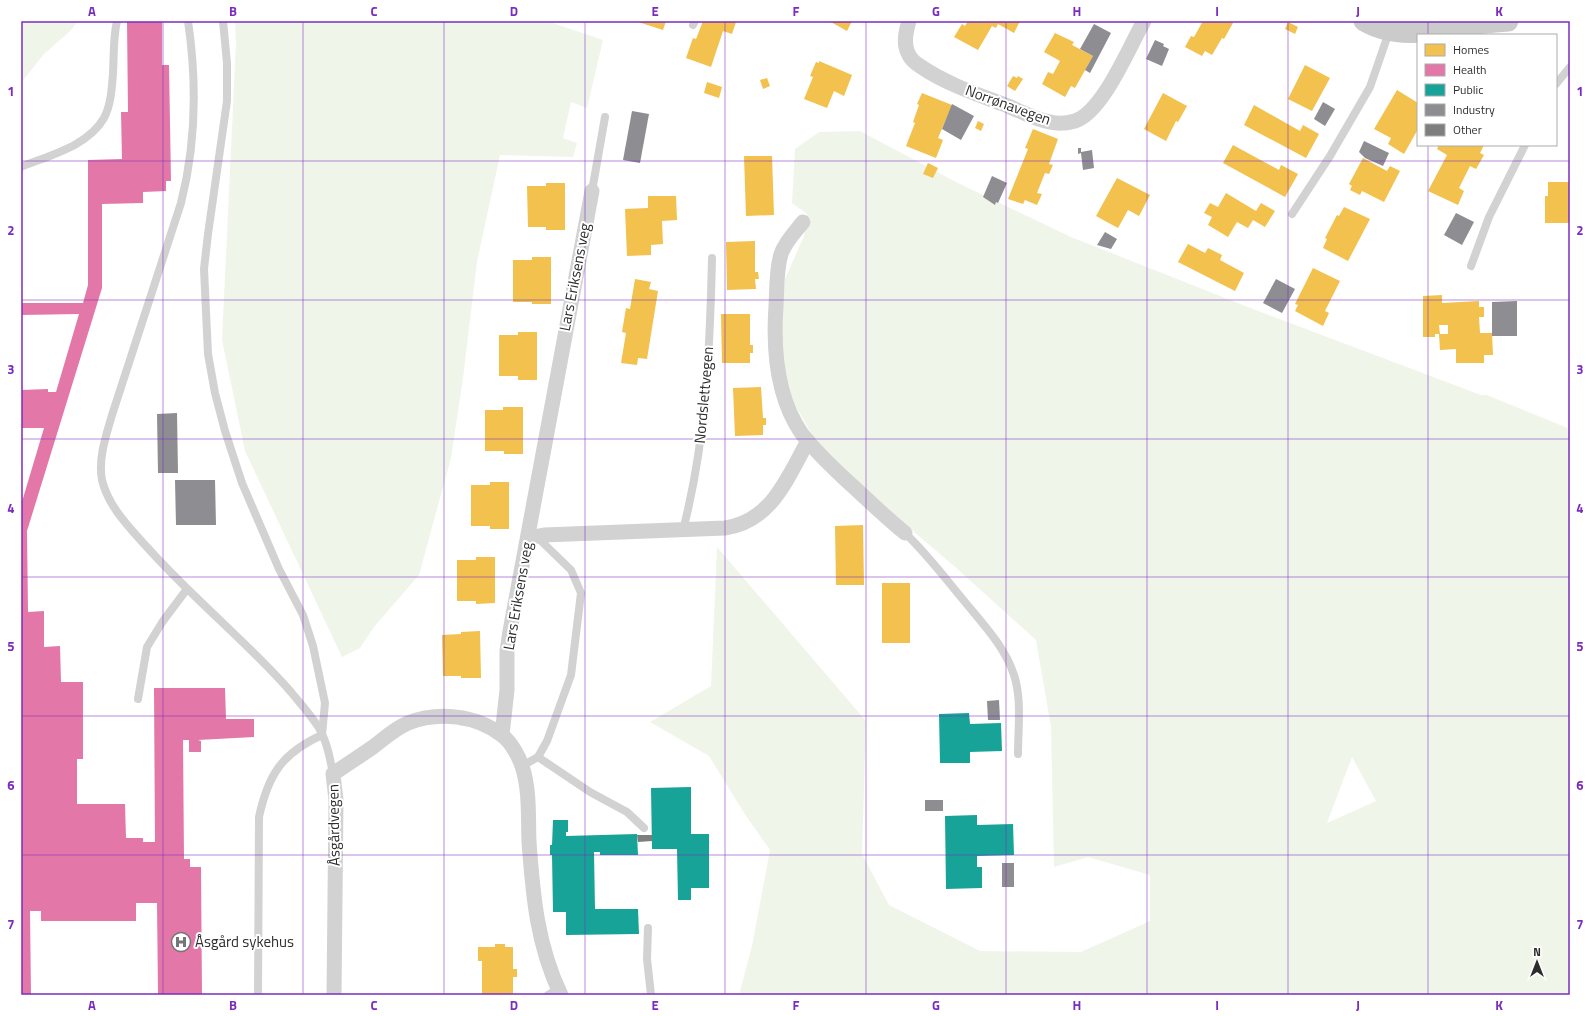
<svg xmlns="http://www.w3.org/2000/svg" width="1591" height="1016" viewBox="0 0 1591 1016" font-family="'Titillium Web',sans-serif">
	<rect width="100%" height="100%" fill="#fff"/>
	<g fill="#f0f5ea" fill-rule="evenodd">
		<path d="M 21,21 L 78,21 L 70,31 L 43,55 L 21,83 Z"/>
		<path d="M 235,21 L 547,21 L 603,40 L 587,108 L 571,102 L 563,138 L 577,143 L 573,157 L 500,155 L 477,262 L 463,378 L 451,458 L 419,575 L 374,627 L 360,648 L 342,657 L 245,451 L 222,340 L 236,43 Z"/>
		<path d="M 860,131 L 958,183 L 1071,237 L 1253,309 L 1481,395 L 1487,395 L 1570,429 L 1570,995 L 739,995 L 752,946 L 770,850 L 744,813 L 709,756 L 650,722 L 711,686 L 717,547 L 866,721 L 862,854 L 889,905 L 980,951 L 1081,952 L 1150,921 L 1150,875 L 1088,857 L 1054,867 L 1051,727 L 1036,640 L 954,566 L 866,491 L 815,440 L 795,405 L 783,372 L 780,321 L 785,279 L 804,236 L 807,214 L 792,203 L 795,149 L 819,132 ZM 1352,757 L 1376,801 L 1327,823 Z"/>
	</g>
	<g fill="#f2c14e" fill-rule="evenodd">
		<path d="M 635,21 L 666,21 L 663,30 Z"/>
		<path d="M 703,21 L 736,21 L 736,22 L 732,34 L 723,31 L 711,67 L 686,58 L 693,38 L 696,39 Z"/>
		<path d="M 829,21 L 852,21 L 847,31 Z"/>
		<path d="M 968,21 L 1020,21 L 1014,33 L 998,24 L 996,28 L 992,26 L 978,50 L 954,37 L 962,24 L 965,26 Z"/>
		<path d="M 1203,21 L 1229,21 L 1233,23 L 1224,39 L 1222,38 L 1212,55 L 1205,51 L 1202,56 L 1185,47 L 1191,36 L 1194,37 Z"/>
		<path d="M 1288,22 L 1298,27 L 1295,34 L 1285,29 Z"/>
		<path d="M 1055,33 L 1074,42 L 1072,45 L 1093,56 L 1075,88 L 1071,86 L 1065,97 L 1042,84 L 1048,72 L 1053,74 L 1060,61 L 1044,52 Z"/>
		<path d="M 819,61 L 852,75 L 844,96 L 834,91 L 827,108 L 804,99 L 813,77 L 810,76 L 816,62 L 819,63 Z"/>
		<path d="M 1305,65 L 1330,78 L 1312,111 L 1288,99 Z"/>
		<path d="M 1013,76 L 1017,78 L 1018,76 L 1023,79 L 1015,91 L 1007,86 Z"/>
		<path d="M 767,78 L 770,86 L 763,89 L 760,80 Z"/>
		<path d="M 707,82 L 722,87 L 719,98 L 704,93 Z"/>
		<path d="M 1397,90 L 1418,103 L 1418,129 L 1404,154 L 1388,144 L 1391,138 L 1374,129 Z"/>
		<path d="M 922,93 L 952,105 L 938,138 L 943,140 L 936,158 L 906,146 L 915,123 L 913,122 L 919,105 L 917,104 Z"/>
		<path d="M 1163,93 L 1187,106 L 1178,122 L 1176,121 L 1166,141 L 1144,129 Z"/>
		<path d="M 1254,105 L 1300,131 L 1303,125 L 1319,134 L 1306,158 L 1244,125 Z"/>
		<path d="M 978,121 L 984,124 L 981,131 L 975,128 Z"/>
		<path d="M 1033,129 L 1058,139 L 1049,164 L 1053,165 L 1049,174 L 1045,173 L 1037,193 L 1042,194 L 1037,205 L 1025,200 L 1023,204 L 1008,199 L 1028,149 L 1025,148 Z"/>
		<path d="M 1233,145 L 1279,170 L 1281,165 L 1298,174 L 1285,197 L 1223,163 Z"/>
		<path d="M 1439,145 L 1484,145 L 1480,153 L 1484,155 L 1476,169 L 1470,166 L 1459,188 L 1464,191 L 1458,205 L 1428,191 L 1447,155 L 1437,149 Z"/>
		<path d="M 744,156 L 772,156 L 774,215 L 746,216 Z"/>
		<path d="M 1363,158 L 1387,171 L 1390,166 L 1400,171 L 1384,202 L 1362,191 L 1360,195 L 1350,190 L 1352,186 L 1349,184 Z"/>
		<path d="M 928,163 L 938,168 L 933,178 L 923,174 Z"/>
		<path d="M 1117,178 L 1150,195 L 1139,216 L 1128,210 L 1118,228 L 1096,216 Z"/>
		<path d="M 1548,182 L 1570,182 L 1570,223 L 1545,223 L 1545,196 L 1548,196 Z"/>
		<path d="M 546,183 L 565,183 L 565,230 L 546,230 L 546,227 L 528,227 L 527,186 L 546,186 Z"/>
		<path d="M 1226,193 L 1256,211 L 1261,203 L 1275,211 L 1265,227 L 1253,220 L 1248,228 L 1237,222 L 1228,237 L 1208,225 L 1212,217 L 1204,213 L 1210,203 L 1218,207 Z"/>
		<path d="M 648,196 L 676,196 L 677,220 L 662,221 L 663,244 L 651,245 L 651,255 L 627,256 L 625,209 L 648,208 Z"/>
		<path d="M 1344,207 L 1370,219 L 1348,261 L 1323,248 L 1327,239 L 1325,238 L 1337,215 L 1339,216 Z"/>
		<path d="M 755,241 L 755,272 L 758,272 L 759,279 L 755,279 L 756,289 L 727,290 L 726,242 Z"/>
		<path d="M 1188,244 L 1205,253 L 1208,248 L 1222,255 L 1220,260 L 1244,273 L 1235,291 L 1178,262 Z"/>
		<path d="M 532,257 L 551,257 L 551,304 L 532,304 L 532,302 L 513,302 L 513,260 L 532,260 Z"/>
		<path d="M 1313,268 L 1340,281 L 1325,311 L 1329,313 L 1323,326 L 1295,311 L 1298,305 L 1295,304 Z"/>
		<path d="M 635,279 L 651,282 L 649,289 L 658,291 L 647,359 L 638,358 L 637,365 L 621,363 L 626,333 L 622,332 L 626,308 L 630,309 Z"/>
		<path d="M 1442,295 L 1442,303 L 1479,301 L 1479,307 L 1484,307 L 1484,317 L 1479,317 L 1480,333 L 1492,333 L 1493,355 L 1484,355 L 1484,363 L 1456,363 L 1456,349 L 1440,350 L 1439,334 L 1435,334 L 1435,337 L 1423,337 L 1423,296 ZM 1439,325 L 1448,325 L 1448,334 L 1440,334 Z"/>
		<path d="M 721,314 L 750,314 L 750,345 L 753,345 L 753,353 L 750,353 L 750,363 L 722,363 Z"/>
		<path d="M 518,332 L 537,332 L 537,380 L 518,380 L 518,376 L 499,376 L 499,335 L 518,335 Z"/>
		<path d="M 761,387 L 763,418 L 766,418 L 766,425 L 763,425 L 763,435 L 735,436 L 733,388 Z"/>
		<path d="M 503,407 L 523,407 L 523,454 L 504,454 L 504,451 L 485,451 L 485,410 L 503,410 Z"/>
		<path d="M 490,482 L 509,482 L 509,529 L 490,529 L 490,526 L 471,526 L 471,485 L 490,485 Z"/>
		<path d="M 863,525 L 864,585 L 836,585 L 835,526 Z"/>
		<path d="M 476,557 L 495,557 L 495,603 L 476,604 L 476,601 L 457,601 L 457,560 L 476,560 Z"/>
		<rect x="882" y="583" width="28" height="60"/>
		<path d="M 480,631 L 481,678 L 461,678 L 461,676 L 443,676 L 442,635 L 461,634 L 461,632 Z"/>
		<path d="M 495,944 L 505,944 L 505,947 L 513,947 L 513,969 L 517,969 L 517,977 L 513,977 L 513,995 L 482,995 L 482,961 L 478,961 L 478,947 L 495,947 Z"/>
	</g>
	<path fill="#e377a8" d="M 127,21 L 162,21 L 162,65 L 169,65 L 171,181 L 166,181 L 166,191 L 143,192 L 143,203 L 102,204 L 102,288 L 27,531 L 28,612 L 44,611 L 44,647 L 60,646 L 61,682 L 83,682 L 83,759 L 77,759 L 77,804 L 125,804 L 126,838 L 143,838 L 143,842 L 155,842 L 154,688 L 225,688 L 226,719 L 254,719 L 254,737 L 198,740 L 201,741 L 201,752 L 189,752 L 189,740 L 183,740 L 184,859 L 190,859 L 190,867 L 201,867 L 202,995 L 158,995 L 157,903 L 136,903 L 136,921 L 41,921 L 41,911 L 30,911 L 31,995 L 21,995 L 21,505 L 44,428 L 21,428 L 21,390 L 48,389 L 48,392 L 56,392 L 79,314 L 21,315 L 21,303 L 83,303 L 88,285 L 88,160 L 122,159 L 121,112 L 128,112 Z"/>
	<g fill="#17a398">
		<path d="M 969,713 L 970,724 L 1001,723 L 1002,751 L 970,752 L 970,763 L 940,763 L 939,714 Z"/>
		<path d="M 691,787 L 691,834 L 709,834 L 709,888 L 691,888 L 691,900 L 678,900 L 677,849 L 652,849 L 651,788 Z"/>
		<path d="M 977,815 L 977,825 L 1013,824 L 1014,855 L 977,856 L 977,867 L 982,867 L 982,888 L 946,889 L 945,816 Z"/>
		<path d="M 553,820 L 568,820 L 568,832 L 566,832 L 566,836 L 637,834 L 638,855 L 600,855 L 600,852 L 594,852 L 595,909 L 638,909 L 639,934 L 566,935 L 566,912 L 553,912 L 552,855 L 550,855 L 550,845 L 552,845 Z"/>
	</g>
	<g fill="#8d8d92">
		<path d="M 1094,24 L 1111,33 L 1090,73 L 1085,70 L 1093,56 L 1080,49 Z"/>
		<path d="M 1155,40 L 1164,44 L 1163,46 L 1169,49 L 1162,66 L 1146,59 Z"/>
		<path d="M 1323,102 L 1335,109 L 1325,126 L 1314,119 Z"/>
		<path d="M 952,104 L 974,116 L 961,140 L 942,129 Z"/>
		<path d="M 632,111 L 649,114 L 640,163 L 623,160 Z"/>
		<path d="M 1364,141 L 1389,153 L 1383,166 L 1365,158 L 1359,152 Z"/>
		<path d="M 1078,148 L 1081,148 L 1081,152 L 1092,150 L 1094,168 L 1083,170 L 1081,153 L 1078,154 Z"/>
		<path d="M 992,176 L 1007,183 L 998,203 L 996,202 L 995,205 L 983,197 Z"/>
		<path d="M 1456,213 L 1474,222 L 1462,245 L 1444,235 Z"/>
		<path d="M 1105,232 L 1117,239 L 1111,249 L 1097,245 Z"/>
		<path d="M 1276,279 L 1295,289 L 1282,313 L 1263,303 Z"/>
		<path d="M 1517,301 L 1517,336 L 1492,336 L 1492,302 Z"/>
		<path d="M 177,413 L 178,473 L 158,473 L 157,414 Z"/>
		<path d="M 175,480 L 215,480 L 216,525 L 176,525 Z"/>
		<path d="M 999,700 L 1000,720 L 988,720 L 987,701 Z"/>
		<rect x="925" y="800" width="18" height="11"/>
		<rect x="1002" y="863" width="12" height="24"/>
	</g>
	<path fill="#7e7e7e" d="M 637,835 L 652,835 L 652,841 L 638,842 Z"/>
	<g fill="none" stroke-linecap="round" stroke-linejoin="round">
		<g stroke="#d2d2d2" stroke-width="8">
			<path d="M 188,21 C 197,82 196,144 181,203 L 112,415 C 106,436 98,458 102,480 C 108,506 129,527 145,545 C 164,566 183,585 203,604 C 233,633 263,660 291,692 C 300,703 311,715 319,728 C 327,742 330,758 333,774"/>
			<path d="M 223,21 L 227,63 L 227,101 L 208,234 L 204,269 L 208,354 L 215,393 L 225,431 L 242,483 L 279,569 L 303,615 L 313,646 L 325,703 L 322,735 C 282,753 268,775 259,817 L 258,995"/>
			<path d="M 693,25 L 695,21"/>
			<path d="M 1556,84 L 1570,67"/>
			<path d="M 21,167 C 50,155 88,146 104,118 C 111,105 112,87 113,73 C 114,56 113,38 117,21"/>
			<path d="M 592,191 L 605,117"/>
			<path d="M 1292,214 L 1330,156 L 1370,87 L 1389,32"/>
			<path d="M 1471,266 L 1489,217 L 1525,145"/>
			<path d="M 683,530 C 706,442 710,349 712,258"/>
			<path d="M 905,533 C 927,554 945,578 965,602 C 983,624 1005,647 1014,675 C 1022,699 1018,728 1018,754"/>
			<path d="M 138,699 L 147,647 L 163,621 L 187,589"/>
			<path d="M 538,757 L 590,792 L 627,812 L 644,828"/>
			<path d="M 522,766 L 538,757 L 547,741 L 571,675 L 581,593 L 571,570 L 536,536"/>
			<path d="M 648,928 L 647,959 L 651,995"/>
			<path d="M 548,995 L 558,989"/>
		</g>
		<g stroke="#d2d2d2" stroke-width="15">
			<path d="M 909,21 C 906,31 903,43 908,53 C 910,58 915,63 920,66 C 946,84 979,95 1008,106 C 1022,112 1036,120 1050,122 C 1058,124 1068,123 1075,121 C 1103,112 1129,47 1144,21"/>
			<path d="M 803,222 C 795,232 785,242 781,254 C 776,271 777,289 776,306 C 773,349 776,397 802,434 C 815,451 831,466 846,480 C 866,498 884,516 905,533"/>
			<path d="M 528,538 L 544,535 L 725,528 C 772,521 787,478 808,441"/>
			<path d="M 502,735 L 507,690 L 507,651 L 510,631 L 592,191"/>
			<path d="M 334,995 L 336,800 L 333,774 C 346,765 360,756 373,747 C 385,738 394,729 408,723 C 438,711 477,715 503,736 C 511,742 519,757 522,766 C 530,790 528,817 529,842 C 533,896 537,945 561,995"/>
		</g>
		<path stroke="#cbcbcb" stroke-width="21" d="M 1364,21 C 1397,40 1432,31 1467,25 C 1481,23 1494,22 1508,21"/>
	</g>
	<path fill="none" stroke="#7b2cbf" stroke-width="1" stroke-opacity="0.55" d="M 163,21 L 163,995M 303,21 L 303,995M 444,21 L 444,995M 585,21 L 585,995M 725,21 L 725,995M 866,21 L 866,995M 1006,21 L 1006,995M 1147,21 L 1147,995M 1288,21 L 1288,995M 1428,21 L 1428,35M 1428,145 L 1428,995M 21,161 L 1570,161M 21,300 L 1570,300M 21,439 L 1570,439M 21,577 L 1570,577M 21,716 L 1570,716M 21,855 L 1570,855"/>
	<defs>
		<g id="hospital-ring" transform="scale(1)"><circle r="9.5" fill="#fff" stroke="#767676" stroke-width="1.5"/><path d="M-5-5h3v3.5h4V-5h3V5h-3V1.5h-4V5h-3Z" fill="#767676"/></g>
	</defs>
	<g fill-rule="evenodd">
		<use href="#hospital-ring" x="181" y="942"/>
	</g>
	<g text-anchor="middle" stroke-width="4" stroke-linejoin="round" paint-order="stroke">
		<g font-size="15" fill="#2d2d2d" stroke="#fff">
			<text transform="translate(1008 105) rotate(20)" y="5">Norrønavegen</text>
			<text transform="translate(575 277) rotate(-79)" y="5">Lars Eriksens veg</text>
			<text transform="translate(704 395) rotate(-85)" y="5">Nordslettvegen</text>
			<text transform="translate(518 596) rotate(-80)" y="5">Lars Eriksens veg</text>
			<text transform="translate(334 825) rotate(-91)" y="5">Åsgårdvegen</text>
		</g>
		<g font-size="15" fill="#2d2d2d" stroke="#fff" text-anchor="start">
			<text x="195" y="947">Åsgård sykehus</text>
		</g>
	</g>
	<rect width="1591" height="1016" fill="none" stroke="#ffffff" stroke-width="44"/>
	<rect x="1417" y="34" width="140" height="112" fill="#ffffff" stroke="#ababab"/>
	<rect x="1425" y="44" width="20" height="12" fill="#f2c14e" stroke="#ababab"/>
	<text x="1453" y="54" font-size="12" fill="#2d2d2d">Homes</text>
	<rect x="1425" y="64" width="20" height="12" fill="#e377a8" stroke="#ababab"/>
	<text x="1453" y="74" font-size="12" fill="#2d2d2d">Health</text>
	<rect x="1425" y="84" width="20" height="12" fill="#17a398" stroke="#ababab"/>
	<text x="1453" y="94" font-size="12" fill="#2d2d2d">Public</text>
	<rect x="1425" y="104" width="20" height="12" fill="#8d8d92" stroke="#ababab"/>
	<text x="1453" y="114" font-size="12" fill="#2d2d2d">Industry</text>
	<rect x="1425" y="124" width="20" height="12" fill="#7e7e7e" stroke="#ababab"/>
	<text x="1453" y="134" font-size="12" fill="#2d2d2d">Other</text>
	<g transform="translate(1537 962)" stroke="#ffffff" stroke-width="3" paint-order="stroke">
	<path d="M0-3L7 15L0 10L-7 15Z" fill="#2d2d2d"/>
	<text y="-6" font-size="11" font-weight="bold" text-anchor="middle" fill="#2d2d2d">N</text>
	</g>
	<rect x="22" y="22" width="1547" height="972" fill="none" stroke="#7b2cbf" stroke-width="1.5"/>
	<g font-size="13" text-anchor="middle" font-weight="bold" fill="#7b2cbf">
		<text x="92" y="16">A</text>
		<text x="233" y="16">B</text>
		<text x="374" y="16">C</text>
		<text x="514" y="16">D</text>
		<text x="655" y="16">E</text>
		<text x="796" y="16">F</text>
		<text x="936" y="16">G</text>
		<text x="1077" y="16">H</text>
		<text x="1217" y="16">I</text>
		<text x="1358" y="16">J</text>
		<text x="1499" y="16">K</text>
		<text x="11" y="96">1</text>
		<text x="1580" y="96">1</text>
		<text x="11" y="235">2</text>
		<text x="1580" y="235">2</text>
		<text x="11" y="374">3</text>
		<text x="1580" y="374">3</text>
		<text x="11" y="513">4</text>
		<text x="1580" y="513">4</text>
		<text x="11" y="651">5</text>
		<text x="1580" y="651">5</text>
		<text x="11" y="790">6</text>
		<text x="1580" y="790">6</text>
		<text x="11" y="929">7</text>
		<text x="1580" y="929">7</text>
		<text x="92" y="1010">A</text>
		<text x="233" y="1010">B</text>
		<text x="374" y="1010">C</text>
		<text x="514" y="1010">D</text>
		<text x="655" y="1010">E</text>
		<text x="796" y="1010">F</text>
		<text x="936" y="1010">G</text>
		<text x="1077" y="1010">H</text>
		<text x="1217" y="1010">I</text>
		<text x="1358" y="1010">J</text>
		<text x="1499" y="1010">K</text>
	</g>
</svg>
